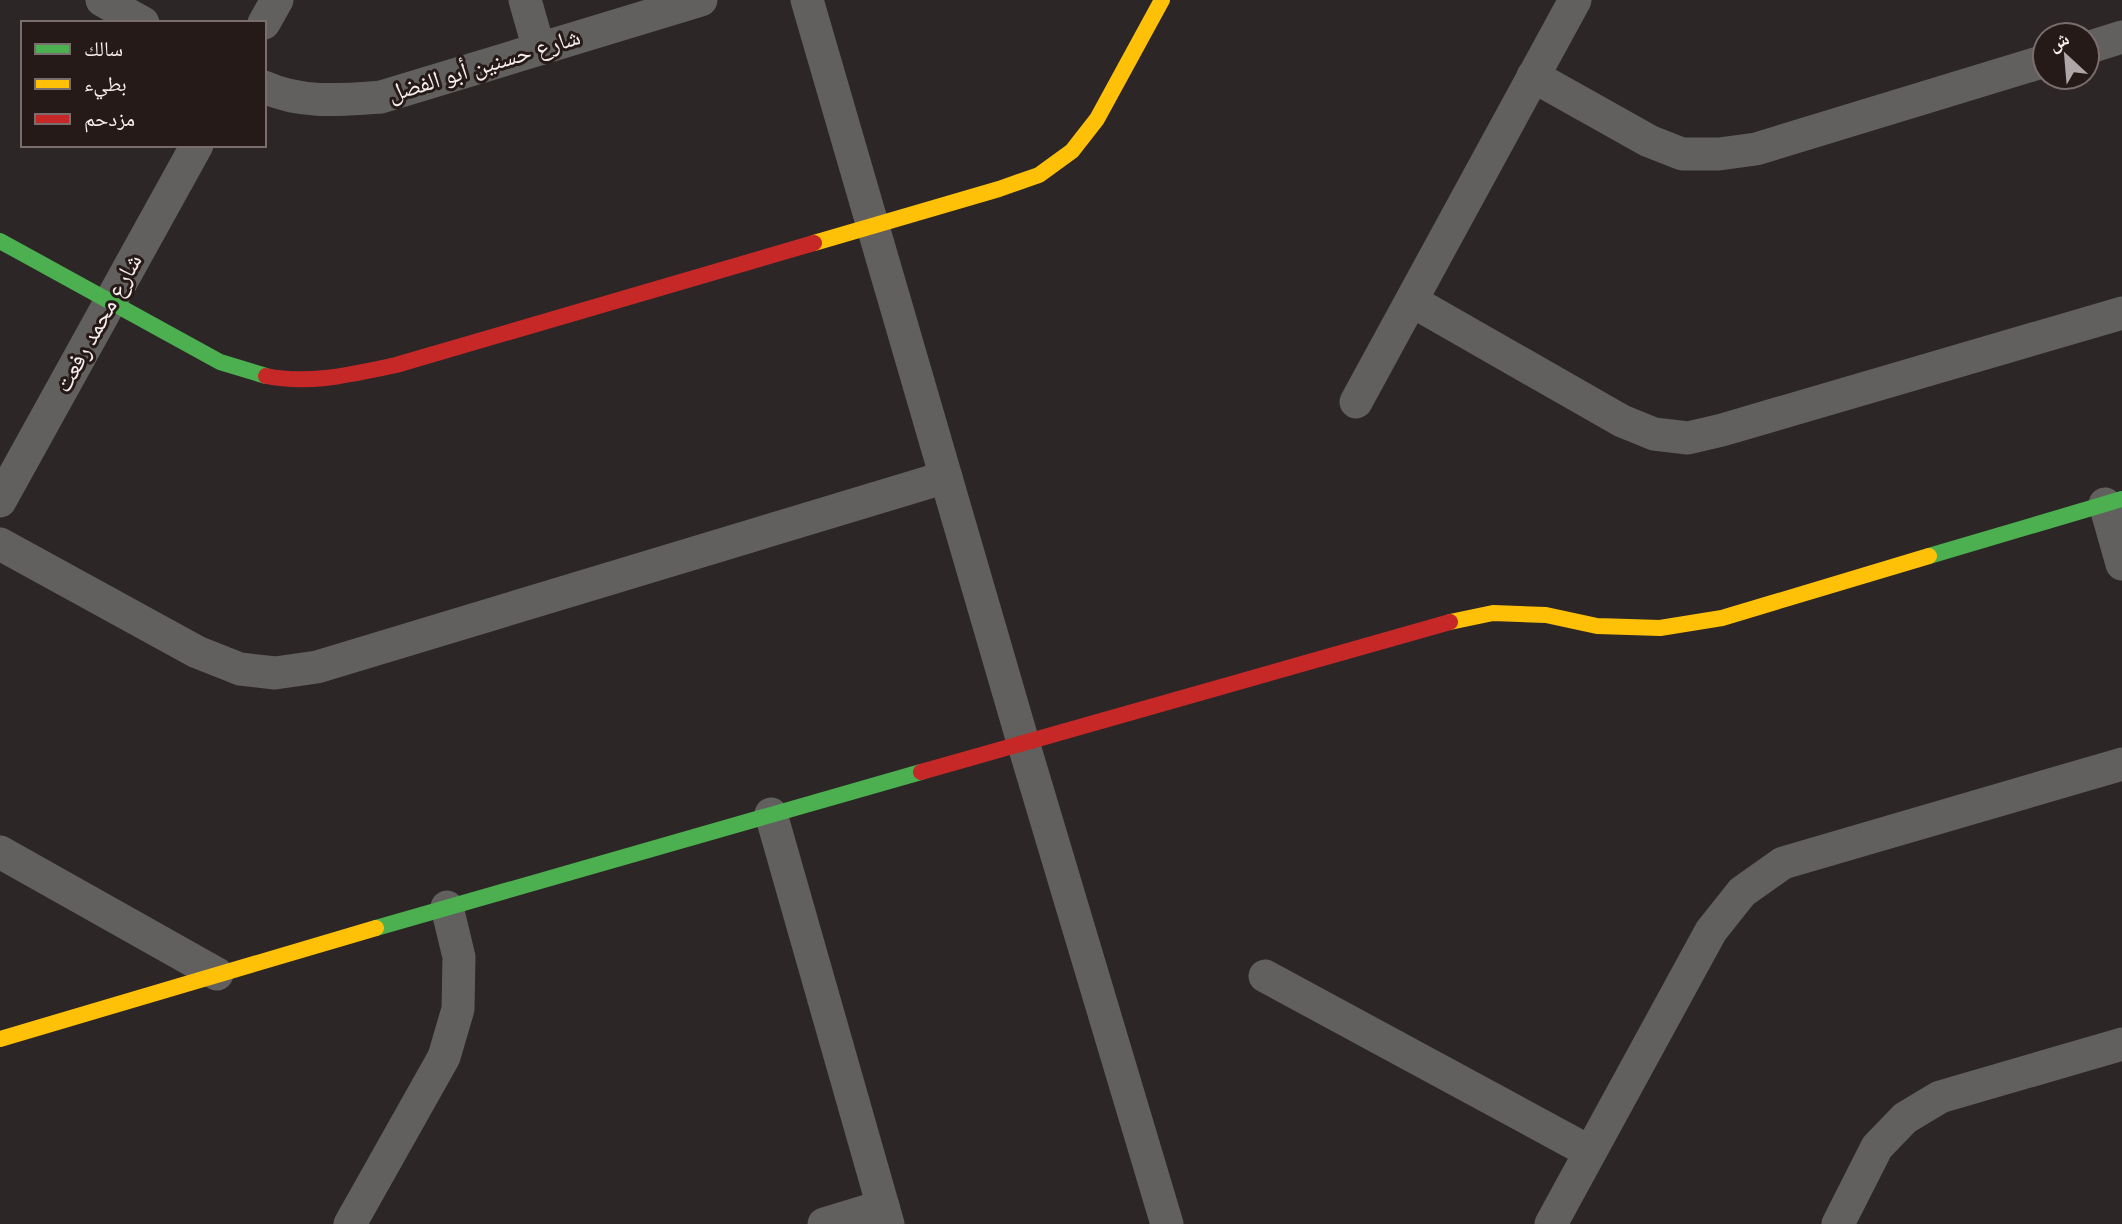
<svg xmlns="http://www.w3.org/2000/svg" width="2122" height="1224" viewBox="0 0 2122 1224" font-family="'Fira Sans Condensed','Noto Naskh Arabic',sans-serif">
	<rect width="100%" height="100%" fill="#2c2626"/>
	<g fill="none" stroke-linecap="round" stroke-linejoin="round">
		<g stroke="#625f5f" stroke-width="33">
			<path d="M 102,0 L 143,23"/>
			<path d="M 525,0 L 539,49"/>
			<path d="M 807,0 L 1023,742 L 1167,1224"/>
			<path d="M 264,23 L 277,0"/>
			<path d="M 2087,48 L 2122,37"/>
			<path d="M 1533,76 L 1649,141 L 1682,154 L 1719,154 L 1756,149 L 2045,61"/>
			<path d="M 264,87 C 301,104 342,100 381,97 L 701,0"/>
			<path d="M 1412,301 L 1622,421 L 1654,434 L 1688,438 L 1722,430 L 2122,313"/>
			<path d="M 1356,402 L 1575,0"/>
			<path d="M 0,501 L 197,145"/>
			<path d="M 2105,504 L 2122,564"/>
			<path d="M 0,544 L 197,652 L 240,669 L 275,673 L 317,667 L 946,477"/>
			<path d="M 771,814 L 888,1224"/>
			<path d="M 0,852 L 217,974"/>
			<path d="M 1265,976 L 1590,1152"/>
			<path d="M 350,1224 L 444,1057 L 458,1009 L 459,957 L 447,907"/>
			<path d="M 824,1224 L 883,1206"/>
			<path d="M 1551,1224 L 1711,931 L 1742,892 L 1783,863 L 2122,764"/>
			<path d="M 1838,1224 L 1877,1147 L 1905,1118 L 1940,1097 L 2122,1044"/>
		</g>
		<g stroke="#4caf50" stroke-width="16">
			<path d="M 0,241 L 220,362 L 266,376"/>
			<path d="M 1929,556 L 2122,499"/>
			<path d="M 376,928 L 921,772"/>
		</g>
		<g stroke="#ffc107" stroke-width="16">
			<path d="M 814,243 L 999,189 L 1039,175 L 1072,151 L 1097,119 L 1162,0"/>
			<path d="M 1450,622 L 1493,613 L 1546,615 L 1597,626 L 1660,628 L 1722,618 L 1929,556"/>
			<path d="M 0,1039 L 376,928"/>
		</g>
		<g stroke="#c62828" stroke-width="16">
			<path d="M 266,376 C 310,385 353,374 396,365 L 814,243"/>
			<path d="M 921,772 L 1450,622"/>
		</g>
	</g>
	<g text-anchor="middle" stroke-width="6" stroke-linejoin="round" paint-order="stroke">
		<g font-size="24" fill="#f6edec" stroke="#261a19">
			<text transform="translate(484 65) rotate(-17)" y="8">شارع حسنين أبو الفضل</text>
			<text transform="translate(98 323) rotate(-61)" y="8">شارع محمد رفعت</text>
		</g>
	</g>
	<rect x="21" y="21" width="245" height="126" fill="#261a19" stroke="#796e6d" stroke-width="2"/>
	<rect x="35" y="44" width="35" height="10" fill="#4caf50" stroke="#796e6d" stroke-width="2"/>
	<text x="84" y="56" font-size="21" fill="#f6edec">سالك</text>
	<rect x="35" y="79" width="35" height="10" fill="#ffc107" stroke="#796e6d" stroke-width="2"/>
	<text x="84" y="91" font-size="21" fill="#f6edec">بطيء</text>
	<rect x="35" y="114" width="35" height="10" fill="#c62828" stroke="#796e6d" stroke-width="2"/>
	<text x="84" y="126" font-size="21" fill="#f6edec">مزدحم</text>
	<g transform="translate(2066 56) rotate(334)"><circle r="33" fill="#261a19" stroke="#796e6d" stroke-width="2"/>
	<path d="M0-5L12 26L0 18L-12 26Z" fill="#afa7a7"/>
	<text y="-10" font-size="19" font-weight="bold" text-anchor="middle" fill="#f6edec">ش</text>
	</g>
</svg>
